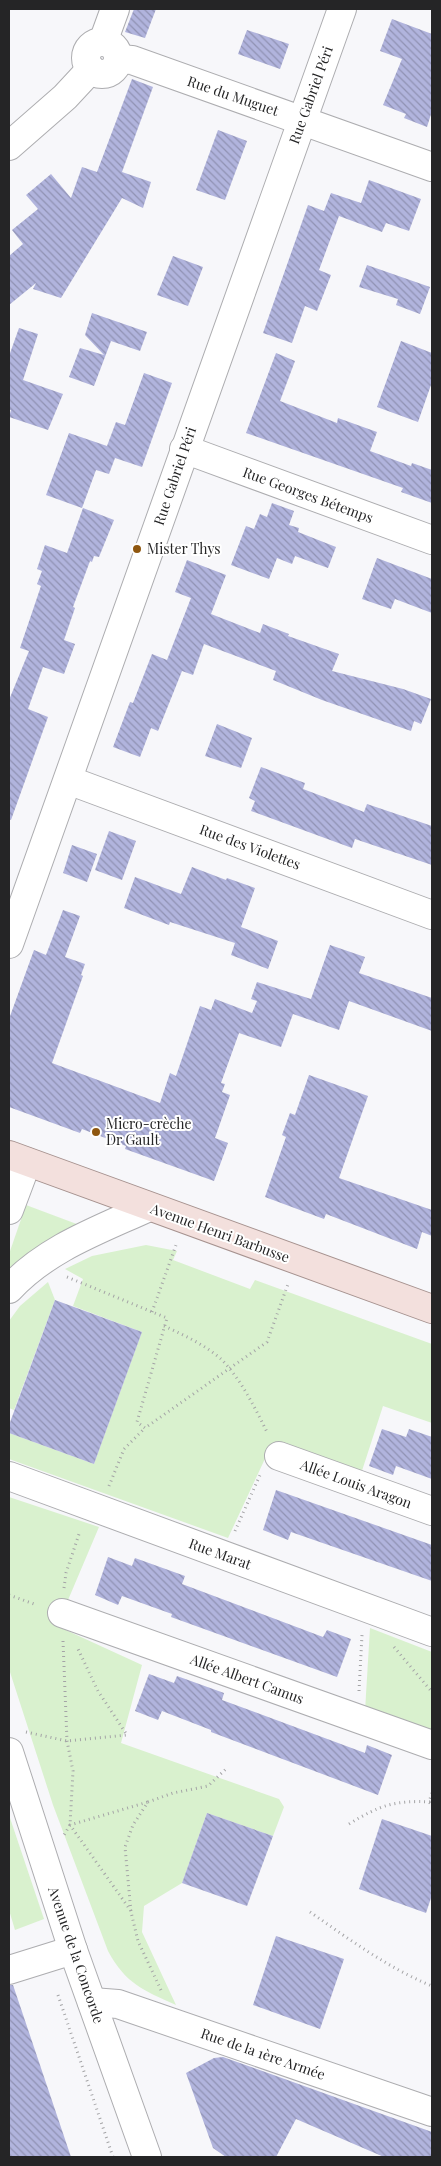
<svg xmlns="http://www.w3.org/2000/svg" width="441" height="2166" viewBox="0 0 441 2166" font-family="'Playfair Display',serif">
	<defs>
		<pattern id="building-back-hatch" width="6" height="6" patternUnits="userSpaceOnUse" patternTransform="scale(1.25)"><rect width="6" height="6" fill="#b1b4dd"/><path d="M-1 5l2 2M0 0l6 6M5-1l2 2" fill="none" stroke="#9092b3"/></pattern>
	</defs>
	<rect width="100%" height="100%" fill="#f7f7fa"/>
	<g fill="#d9f1ce">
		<path d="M 26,1205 L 82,1226 L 9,1272 L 9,1254 Z"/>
		<path d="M 146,1245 L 177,1251 L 173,1260 L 250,1289 L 255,1280 L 432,1344 L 432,1423 L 383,1406 L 359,1480 L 270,1448 L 228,1538 L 9,1459 L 9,1433 L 94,1464 L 142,1332 L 73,1306 L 83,1279 L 65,1269 L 92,1256 Z"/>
		<path d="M 48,1282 L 55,1300 L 14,1410 L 9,1408 L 9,1321 L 20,1306 Z"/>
		<path d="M 9,1497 L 99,1527 L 57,1626 L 142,1665 L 121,1743 L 279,1799 L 284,1807 L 273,1836 L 207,1813 L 182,1883 L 144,1906 L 142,1932 L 176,2005 C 143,1990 126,1984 108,1951 L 53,1805 L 9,1669 Z"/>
		<path d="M 370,1628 L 432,1652 L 432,1733 L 365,1711 Z"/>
		<path d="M 9,1815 L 44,1919 L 15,1930 L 9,1910 Z"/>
	</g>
	<g fill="url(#building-back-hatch)">
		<path d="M 134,9 L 156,9 L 145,38 L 125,32 Z"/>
		<path d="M 392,19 L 432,34 L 432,111 L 427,127 L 404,118 L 406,114 L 383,105 L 402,59 L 380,51 Z"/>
		<path d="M 247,30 L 289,44 L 280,69 L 238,54 Z"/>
		<path d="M 132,79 L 153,87 L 122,172 L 151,182 L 143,208 L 122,198 L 61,298 L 33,289 L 36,283 L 9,305 L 9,256 L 23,244 L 12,230 L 38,209 L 26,195 L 51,174 L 71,198 L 82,167 L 97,172 Z"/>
		<path d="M 218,130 L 247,141 L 225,200 L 196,190 Z"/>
		<path d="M 369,180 L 421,199 L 409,231 L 386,223 L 382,232 L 339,216 L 319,270 L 331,275 L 317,311 L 305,306 L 292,343 L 263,333 L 308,205 L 324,211 L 331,193 L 361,203 Z"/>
		<path d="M 173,256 L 203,267 L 188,306 L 157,295 Z"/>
		<path d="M 367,265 L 430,287 L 420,314 L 396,305 L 398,299 L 359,287 Z"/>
		<path d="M 92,313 L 147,332 L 140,351 L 111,341 L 94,386 L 69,377 L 80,348 L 104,355 L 85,335 Z"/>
		<path d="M 19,328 L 38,334 L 23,380 L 63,394 L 48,430 L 9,417 L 11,410 L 9,410 L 9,356 Z"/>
		<path d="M 401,341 L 432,353 L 432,382 L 418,422 L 377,407 Z"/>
		<path d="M 276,353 L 295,361 L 280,401 L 337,423 L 338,418 L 377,432 L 370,451 L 411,466 L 412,463 L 432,470 L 432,503 L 401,492 L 403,488 L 246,433 Z"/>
		<path d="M 144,373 L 172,383 L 142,467 L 115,458 L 109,474 L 96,470 L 82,508 L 46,495 L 69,433 L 107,446 L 116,422 L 125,425 Z"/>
		<path d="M 272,503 L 294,511 L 289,525 L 299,528 L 298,532 L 336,547 L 328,568 L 295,556 L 292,564 L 277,558 L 269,579 L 231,565 L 246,526 L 254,529 L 260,514 L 267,517 Z"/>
		<path d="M 83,508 L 114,520 L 99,557 L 94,556 L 92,562 L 90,561 L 73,607 L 75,608 L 64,640 L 75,644 L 64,674 L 43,667 L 28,709 L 48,717 L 11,820 L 9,819 L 9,700 L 29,651 L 20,648 L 41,586 L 37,584 L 42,571 L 37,569 L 45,545 L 67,553 Z"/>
		<path d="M 377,558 L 432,579 L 432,613 L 395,599 L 391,609 L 362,599 Z"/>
		<path d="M 187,560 L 226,575 L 211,614 L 260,633 L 263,624 L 289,634 L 288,636 L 339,654 L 332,671 L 403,689 L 431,699 L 421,724 L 414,721 L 411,731 L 322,700 L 273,680 L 276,671 L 204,644 L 193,675 L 182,671 L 158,731 L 151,728 L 140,757 L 113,747 L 130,702 L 133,703 L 152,654 L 167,660 L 191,598 L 175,592 Z"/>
		<path d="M 217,724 L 252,738 L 241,768 L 205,756 Z"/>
		<path d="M 261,767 L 305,783 L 303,789 L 364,812 L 367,804 L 432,826 L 432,865 L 355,839 L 352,848 L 251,811 L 255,801 L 249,798 Z"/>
		<path d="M 109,831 L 136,841 L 122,880 L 95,870 Z"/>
		<path d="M 72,845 L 97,854 L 87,882 L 63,873 Z"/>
		<path d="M 192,867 L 226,880 L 227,878 L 255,888 L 241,927 L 278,941 L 268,969 L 231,955 L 235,943 L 170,922 L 169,925 L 124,908 L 135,877 L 181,894 Z"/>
		<path d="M 63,910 L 80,916 L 65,957 L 85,964 L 81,975 L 83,976 L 52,1063 L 160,1103 L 170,1073 L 176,1076 L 200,1006 L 211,1010 L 215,999 L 252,1013 L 257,1001 L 251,999 L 257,982 L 311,999 L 330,945 L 365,957 L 359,973 L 432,998 L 432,1031 L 349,1001 L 339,1030 L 293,1014 L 281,1047 L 239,1033 L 221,1083 L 225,1084 L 222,1092 L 230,1095 L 215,1138 L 228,1143 L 214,1181 L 125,1149 L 126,1146 L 82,1129 L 80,1133 L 9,1107 L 9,1019 L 34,950 L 46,955 Z"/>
		<path d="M 309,1075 L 368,1096 L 339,1178 L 432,1210 L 432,1236 L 422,1232 L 417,1249 L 326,1214 L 324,1219 L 265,1197 L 286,1137 L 282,1135 L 290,1113 L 295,1115 Z"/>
		<path d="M 55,1300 L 142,1332 L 94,1464 L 9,1433 L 9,1425 Z"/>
		<path d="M 382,1429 L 406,1437 L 409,1429 L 432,1437 L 432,1479 L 396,1466 L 393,1475 L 369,1466 Z"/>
		<path d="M 276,1490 L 432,1545 L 432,1581 L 291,1532 L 288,1540 L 263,1530 Z"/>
		<path d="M 108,1557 L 132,1566 L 135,1558 L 185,1576 L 182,1584 L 323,1637 L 327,1630 L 351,1639 L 337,1677 L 171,1617 L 172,1614 L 122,1596 L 118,1605 L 95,1595 Z"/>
		<path d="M 149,1674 L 174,1683 L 177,1676 L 224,1693 L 222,1700 L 365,1753 L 367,1745 L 392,1755 L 378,1795 L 211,1732 L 211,1730 L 162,1711 L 158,1720 L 135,1711 Z"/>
		<path d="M 207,1813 L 273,1836 L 247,1906 L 182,1883 Z"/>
		<path d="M 382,1819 L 432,1836 L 432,1895 L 426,1913 L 359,1889 Z"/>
		<path d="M 276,1936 L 344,1959 L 320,2029 L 253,2005 Z"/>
		<path d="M 9,1985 L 13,1985 L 71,2157 L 9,2157 Z"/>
		<path d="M 223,2057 L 432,2132 L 432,2157 L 384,2157 L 296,2119 L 276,2157 L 226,2157 L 213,2148 L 186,2073 L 214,2058 Z"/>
	</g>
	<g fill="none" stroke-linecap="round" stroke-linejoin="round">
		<g stroke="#adadb0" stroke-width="30">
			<g id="minor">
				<path d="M 103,42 L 115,9"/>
				<circle cx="102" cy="58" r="16"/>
				<path d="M 118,59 L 132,60 L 432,167"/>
				<path d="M 9,146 L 65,97 L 91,69"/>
				<path d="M 184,449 L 432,540"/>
				<path d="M 68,780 L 432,915"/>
				<path d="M 9,944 L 342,9"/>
				<path d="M 9,1210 L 27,1162"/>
				<path d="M 9,1289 C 47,1248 99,1230 149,1207"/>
				<path d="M 279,1456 L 432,1511"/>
				<path d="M 9,1476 L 432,1632"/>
				<path d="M 62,1613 L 432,1745"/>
				<path d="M 9,1752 L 73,1950 L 147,2157"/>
				<path d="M 9,1970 L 73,1950"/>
				<path d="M 92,2002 L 118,2004 L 432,2112"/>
			</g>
		</g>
		<g stroke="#a6928f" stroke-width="30">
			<path id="major" d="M 9,1155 L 432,1309"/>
		</g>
		<g stroke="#a4a4a6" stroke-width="3" stroke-dasharray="1 4" stroke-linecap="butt">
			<path d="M 67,1277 L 167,1318 L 137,1422 L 145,1428 L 267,1342 L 288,1284"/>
			<path d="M 152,1312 L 176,1245"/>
			<path d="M 164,1326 C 184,1335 205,1345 221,1359 C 241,1379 255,1408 268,1434"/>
			<path d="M 109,1486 L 124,1449 L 145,1428"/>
			<path d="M 235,1531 L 260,1475"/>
			<path d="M 64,1588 L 66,1573 L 80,1531"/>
			<path d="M 9,1595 L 37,1605"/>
			<path d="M 63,1641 L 67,1741 L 73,1771 L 70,1825 L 64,1835"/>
			<path d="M 394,1647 L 432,1692"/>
			<path d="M 359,1691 L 362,1635"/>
			<path d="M 26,1732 L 67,1741 L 127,1735 L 98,1691 L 77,1647"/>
			<path d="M 432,1793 L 429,1802 L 432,1805"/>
			<path d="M 349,1824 C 380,1805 395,1800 432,1802"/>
			<path d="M 131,1911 L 70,1825 L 148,1802"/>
			<path d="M 310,1912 C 349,1939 388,1968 432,1986"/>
			<path d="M 161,1990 L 138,1941 L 131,1912 L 125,1847 L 133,1825 L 148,1802 L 173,1793 L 208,1786 L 228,1767"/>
			<path d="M 58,1995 L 113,2157"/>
		</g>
		<use href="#minor" stroke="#fff" stroke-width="28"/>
		<use href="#major" stroke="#f3e0dd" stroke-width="28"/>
	</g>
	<g fill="#8f5710" stroke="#fff" stroke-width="2">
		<circle cx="137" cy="549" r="5"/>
		<circle cx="96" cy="1132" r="5"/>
	</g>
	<g text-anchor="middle" stroke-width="4" stroke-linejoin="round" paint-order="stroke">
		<g font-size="14" fill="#252526" stroke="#fff">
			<text transform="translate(311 95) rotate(-70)" y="5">Rue Gabriel Péri</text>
			<text transform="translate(233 96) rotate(19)" y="5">Rue du Muguet</text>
			<text transform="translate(175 476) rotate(-71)" y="5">Rue Gabriel Péri</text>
			<text transform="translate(308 495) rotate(20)" y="5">Rue Georges Bétemps</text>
			<text transform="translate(250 847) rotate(20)" y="5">Rue des Violettes</text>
			<text transform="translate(220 1233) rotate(20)" y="5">Avenue Henri Barbusse</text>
			<text transform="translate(356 1484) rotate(20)" y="5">Allée Louis Aragon</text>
			<text transform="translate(220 1554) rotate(20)" y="5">Rue Marat</text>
			<text transform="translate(247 1679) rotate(20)" y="5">Allée Albert Camus</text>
			<text transform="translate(76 1955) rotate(71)" y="5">Avenue de la Concorde</text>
			<text transform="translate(263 2054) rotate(19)" y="5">Rue de la 1ère Armée</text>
		</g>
		<g font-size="14" fill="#252526" stroke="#fff" text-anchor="start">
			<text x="147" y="554">Mister Thys</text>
			<text x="106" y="1129">Micro-crèche<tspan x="106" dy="16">Dr Gault</tspan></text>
		</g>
	</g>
	<rect width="441" height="2166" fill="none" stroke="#252526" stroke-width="20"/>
</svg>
